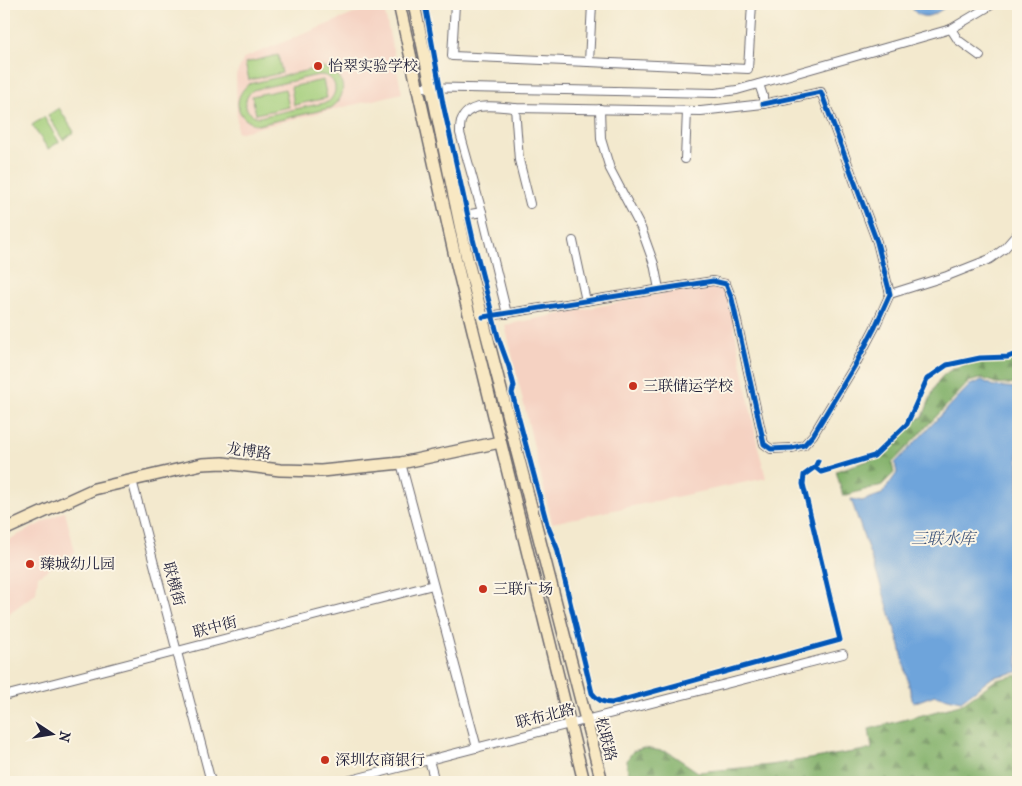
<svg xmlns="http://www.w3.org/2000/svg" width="1022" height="786" viewBox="0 0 1022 786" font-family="'IM FELL French Canon','Noto Serif SC',serif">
	<defs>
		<pattern id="forest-firs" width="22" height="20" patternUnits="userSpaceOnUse" patternTransform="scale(1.25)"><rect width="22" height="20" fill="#81b069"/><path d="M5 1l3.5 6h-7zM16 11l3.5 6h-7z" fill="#698f58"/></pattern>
	</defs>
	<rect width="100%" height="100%" fill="#fcf5e5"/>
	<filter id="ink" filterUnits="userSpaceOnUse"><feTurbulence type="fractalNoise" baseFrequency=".02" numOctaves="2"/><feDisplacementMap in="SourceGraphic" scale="10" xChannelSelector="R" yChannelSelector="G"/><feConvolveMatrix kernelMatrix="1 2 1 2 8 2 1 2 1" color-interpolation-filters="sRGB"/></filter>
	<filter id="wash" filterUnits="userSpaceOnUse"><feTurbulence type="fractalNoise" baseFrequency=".0096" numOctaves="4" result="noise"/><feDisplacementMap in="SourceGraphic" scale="20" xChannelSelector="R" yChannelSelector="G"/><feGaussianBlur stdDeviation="1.12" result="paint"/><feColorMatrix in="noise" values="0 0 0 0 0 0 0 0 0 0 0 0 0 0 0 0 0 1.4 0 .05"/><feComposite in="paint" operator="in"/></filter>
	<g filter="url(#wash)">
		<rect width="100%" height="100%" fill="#f3e9ce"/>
		<g fill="#f5d2c2">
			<path d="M 378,4 L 383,4 L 402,93 L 237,133 L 236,75 L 244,58 Z"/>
			<path d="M 725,281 L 758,447 L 766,478 L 552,523 L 505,325 Z"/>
			<path d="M 65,511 L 75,552 L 38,576 L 36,593 L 4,617 L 4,542 Z"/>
		</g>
		<g fill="#a2cd79" stroke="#62785a" fill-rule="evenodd">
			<path d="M 278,55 L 282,73 L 249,80 L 245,63 Z"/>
			<path d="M 322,67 C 345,72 350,95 331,108 L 258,125 C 236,120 231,98 249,84 ZM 318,75 C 335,74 341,91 328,102 L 259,117 C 244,114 241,100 253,90 Z"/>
			<path d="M 323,80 L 327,98 L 294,105 L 291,87 Z"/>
			<path d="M 285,89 L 289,107 L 256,114 L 252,96 Z"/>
			<path d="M 59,108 L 74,132 L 63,140 L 48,115 Z"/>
			<path d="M 44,117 L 59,142 L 48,149 L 32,125 Z"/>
		</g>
		<g fill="url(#forest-firs)" stroke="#526952">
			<path d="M 985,360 L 1011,360 L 1018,361 L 1018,385 L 995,383 L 982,378 L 969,382 L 892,463 L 894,473 L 882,485 L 843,496 L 836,471 L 876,458 L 901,435 L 915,419 L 923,417 C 927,407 934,387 939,380 C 950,366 968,363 985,360 Z"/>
			<path d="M 1018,675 L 1018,782 L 632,782 L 627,767 L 627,760 L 633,751 L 644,748 L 668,752 L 698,772 L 771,765 L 872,749 L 869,729 L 960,705 L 996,680 Z"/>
		</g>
		<g fill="#6ea4db" stroke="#48638b">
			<path d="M 914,4 L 950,4 C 939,11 925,24 913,10 Z"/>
			<path d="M 982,380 L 993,386 L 1018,388 L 1018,672 L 993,677 L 961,701 L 935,695 L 913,703 L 899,642 L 885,598 L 851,499 L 862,501 L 882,494 L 897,473 L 895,463 L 970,385 Z"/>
		</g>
	</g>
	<g filter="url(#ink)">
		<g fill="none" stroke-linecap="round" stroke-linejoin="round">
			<g stroke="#6b686e" stroke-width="10">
				<g id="street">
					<path d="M 455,4 L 452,56 L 748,69 L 752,4"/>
					<path d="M 951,29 L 958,40 L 980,56"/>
					<path d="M 589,62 L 592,4"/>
					<path d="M 417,87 L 715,93 L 737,90 L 951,29 L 993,4"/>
					<path d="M 515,108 L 519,160 L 530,204"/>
					<path d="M 600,109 L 601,139 L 610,169 L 641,228 L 654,264 L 659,289"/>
					<path d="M 685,159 L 687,111"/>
					<path d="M 482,212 L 460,133 C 460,130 460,125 461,121 C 469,100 498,107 515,108 L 701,111 L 763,104 L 763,96 L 759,84"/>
					<path d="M 459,216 L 482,212 L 507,314"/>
					<path d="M 573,241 L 586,301"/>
					<path d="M 890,294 L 947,276 L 990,259 L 1004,249 L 1018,233"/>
					<path d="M 483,317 L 713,281 L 726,284 L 732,299 L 764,444 L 771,449 L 792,448 L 804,445 L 813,435 L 854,367 L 875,327 L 890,294 L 877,242 L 821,92 L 763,104"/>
					<path d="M 401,463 L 477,748"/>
					<path d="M 132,480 L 211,782"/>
					<path d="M 4,696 L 433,585"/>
					<path d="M 429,760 L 435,782"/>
					<path d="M 343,782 L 843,654"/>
				</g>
			</g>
			<g stroke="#6b686e" stroke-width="14">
				<g id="secondary">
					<path d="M 399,4 L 456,261 L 584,782"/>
					<path d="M 414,4 L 467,258 L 602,782"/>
					<path d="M 4,530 L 94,489 L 202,464 L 223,463 L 280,470 L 321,471 L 401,463 L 500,442"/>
				</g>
			</g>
			<use href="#street" stroke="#fff" stroke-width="8"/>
			<use href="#secondary" stroke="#f8e8c3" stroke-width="11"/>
			<g stroke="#fcf5e5" stroke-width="8">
				<g id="cycleway">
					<path d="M 425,4 L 443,104 L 473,239 L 498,337 L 509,367 L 514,386 L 512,393 L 547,524 L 557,548 L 592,693 C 597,700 604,703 612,703 L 840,640 L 803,484 L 804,475 L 815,467 L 818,461"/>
					<path d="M 483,317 L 713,281 L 726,284 L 732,299 L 764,444 L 771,449 L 792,448 L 804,445 L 813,435 L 854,367 L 875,327 L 890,294 L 877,242 L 821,92 L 763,104"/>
					<path d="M 815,467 L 821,472 L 874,456 L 907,424 L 927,379 L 947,365 L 980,358 L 1008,357 L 1016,354 L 1018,352"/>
				</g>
			</g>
			<use href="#cycleway" stroke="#0057b8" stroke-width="5"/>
		</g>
	</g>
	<g fill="#c8321e" stroke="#fcf5e5" stroke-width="2">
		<circle cx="318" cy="66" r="5"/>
		<circle cx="633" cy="386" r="5"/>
		<circle cx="30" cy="564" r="5"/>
		<circle cx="483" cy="589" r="5"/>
		<circle cx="325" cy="760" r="5"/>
	</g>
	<g text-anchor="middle" stroke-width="4" stroke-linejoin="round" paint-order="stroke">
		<g font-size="15" fill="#22223b" stroke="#fcf5e5" text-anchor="start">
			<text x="328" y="71">怡翠实验学校</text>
			<text x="643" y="391">三联储运学校</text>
			<text x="40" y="569">臻城幼儿园</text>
			<text x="493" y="594">三联广场</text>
			<text x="335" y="765">深圳农商银行</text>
		</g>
		<g font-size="15" fill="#22223b" stroke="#fcf5e5">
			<text transform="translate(249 451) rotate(7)" y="5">龙博路</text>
			<text transform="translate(174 584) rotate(75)" y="5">联横街</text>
			<text transform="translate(215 627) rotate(-15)" y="5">联中街</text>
			<text transform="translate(545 716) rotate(-14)" y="5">联布北路</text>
			<text transform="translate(606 739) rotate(76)" y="5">松联路</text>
		</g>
		<g font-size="16" font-style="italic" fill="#40567b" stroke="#fcf5e5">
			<text x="943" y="544">三联水库</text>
		</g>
	</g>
	<rect width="1022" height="786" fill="none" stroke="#fcf5e5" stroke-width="20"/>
	<g transform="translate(52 734) rotate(102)" stroke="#fcf5e5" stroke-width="4" paint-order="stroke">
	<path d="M0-4L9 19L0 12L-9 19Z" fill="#22223b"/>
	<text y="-8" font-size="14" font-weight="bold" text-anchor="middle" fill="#22223b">N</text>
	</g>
</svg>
